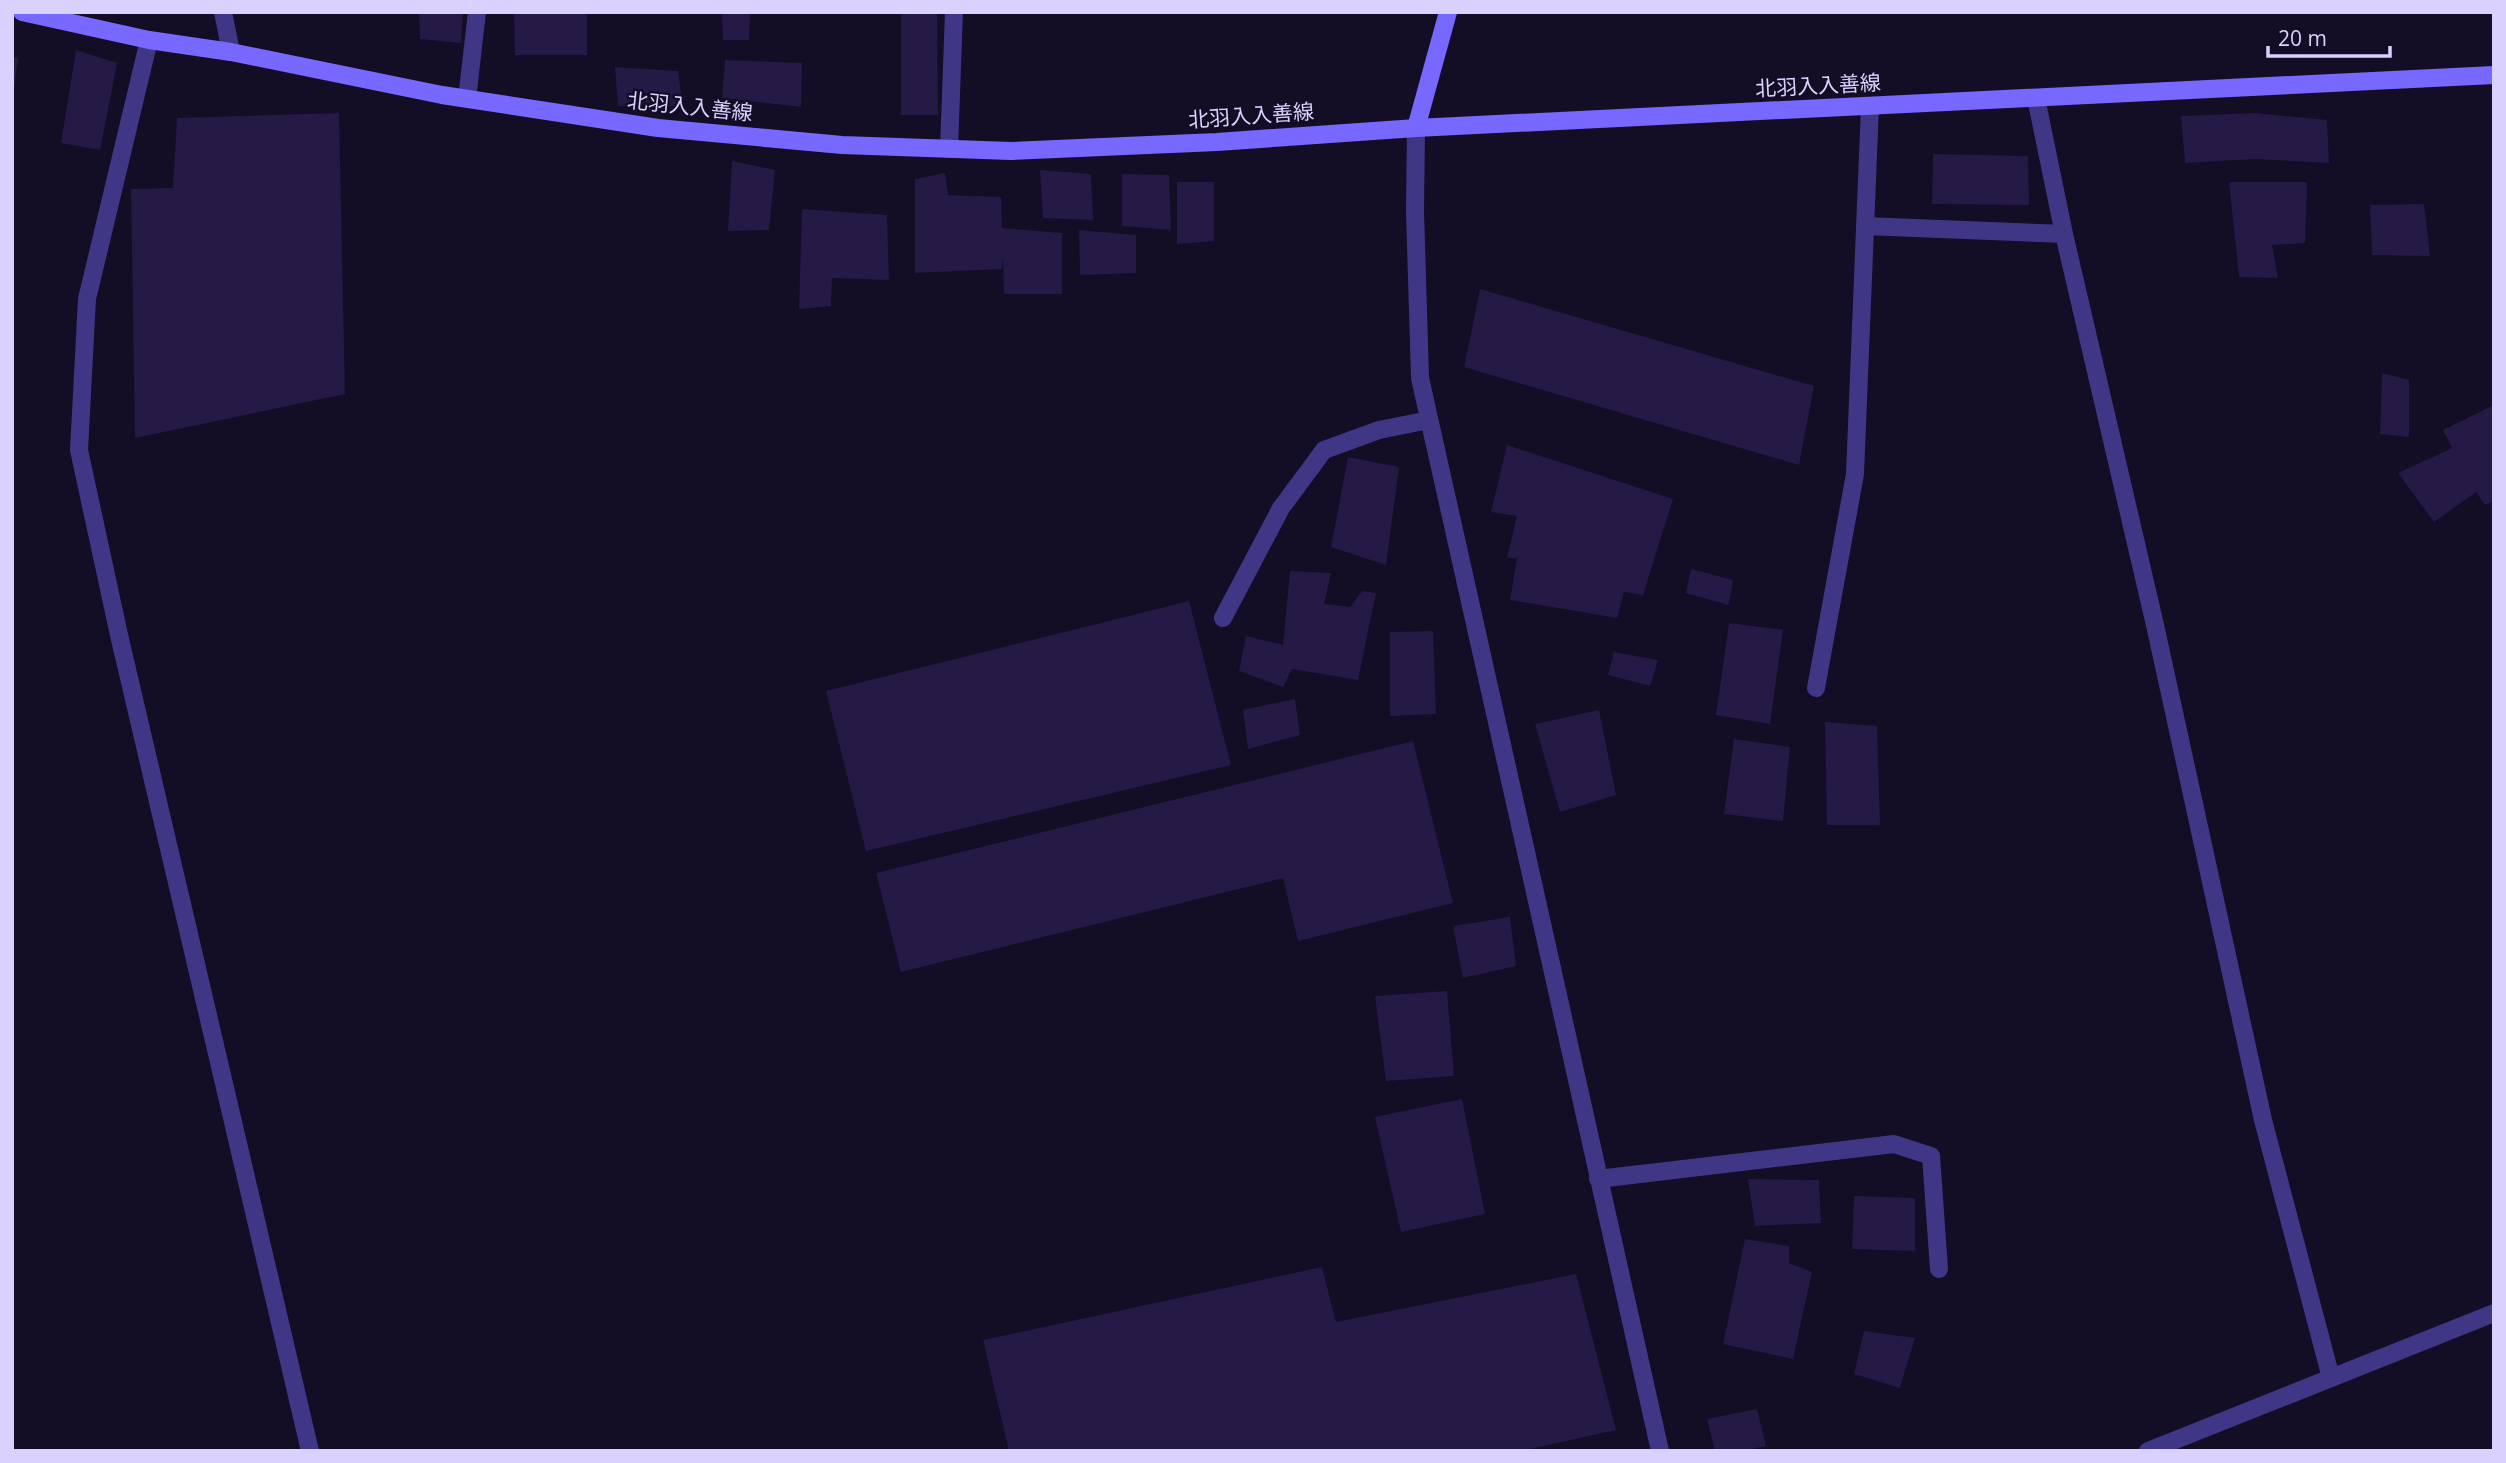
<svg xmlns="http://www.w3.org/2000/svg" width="2506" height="1463" viewBox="0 0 2506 1463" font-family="'Open Sans','Noto Sans JP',sans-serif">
	<rect width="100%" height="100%" fill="#130d25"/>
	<g fill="#251946">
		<path d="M 419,12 L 463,13 L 461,43 L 420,39 Z"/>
		<path d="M 514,12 L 587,12 L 587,55 L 515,55 Z"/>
		<path d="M 901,12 L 937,12 L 938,115 L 901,115 Z"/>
		<path d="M 722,13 L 750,13 L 749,40 L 723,40 Z"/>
		<path d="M 76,50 L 117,63 L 100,150 L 61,143 Z"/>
		<path d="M 12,57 L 18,58 L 14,90 L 12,90 Z"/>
		<path d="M 725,60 L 802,63 L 801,107 L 722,98 Z"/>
		<path d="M 615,67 L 678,71 L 683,106 L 618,106 Z"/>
		<path d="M 339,113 L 345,394 L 135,438 L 131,189 L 173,188 L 177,118 Z"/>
		<path d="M 2255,113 L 2327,120 L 2329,163 L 2255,159 L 2185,163 L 2181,116 Z"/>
		<path d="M 1933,154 L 2028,156 L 2029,205 L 1932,204 Z"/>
		<path d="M 732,161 L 775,170 L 769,230 L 728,231 Z"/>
		<path d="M 1040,170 L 1091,174 L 1093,220 L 1043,218 Z"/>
		<path d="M 945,173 L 948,195 L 1001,197 L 1002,228 L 1062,233 L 1062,294 L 1004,294 L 1003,258 L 1002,269 L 915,273 L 915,179 Z"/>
		<path d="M 1122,174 L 1169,175 L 1171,230 L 1122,226 Z"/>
		<path d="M 1177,182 L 1214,182 L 1214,241 L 1177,244 Z"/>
		<path d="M 2229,182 L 2307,182 L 2305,243 L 2272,245 L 2278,278 L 2239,277 Z"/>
		<path d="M 2424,204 L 2430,256 L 2372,255 L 2370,205 Z"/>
		<path d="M 802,209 L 887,215 L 889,280 L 832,278 L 831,306 L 799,309 Z"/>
		<path d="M 1079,230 L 1136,235 L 1136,273 L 1080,275 Z"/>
		<path d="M 1480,289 L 1814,386 L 1799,465 L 1464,367 Z"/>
		<path d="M 2382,373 L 2409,380 L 2409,437 L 2380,434 Z"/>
		<path d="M 2494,405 L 2494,501 L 2485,505 L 2476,492 L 2434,522 L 2398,473 L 2452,448 L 2443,430 Z"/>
		<path d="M 1507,445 L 1673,499 L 1643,595 L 1624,592 L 1617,618 L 1510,600 L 1517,558 L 1507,558 L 1517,516 L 1491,512 Z"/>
		<path d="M 1348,457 L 1399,467 L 1386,565 L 1331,547 Z"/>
		<path d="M 1691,569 L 1733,580 L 1729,605 L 1686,593 Z"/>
		<path d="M 1290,571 L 1331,573 L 1324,604 L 1350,607 L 1362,591 L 1376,593 L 1358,680 L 1292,669 L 1283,687 L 1239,671 L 1246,636 L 1283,645 Z"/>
		<path d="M 1189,601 L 1231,765 L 866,851 L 826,691 Z"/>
		<path d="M 1729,623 L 1783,630 L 1770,724 L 1716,715 Z"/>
		<path d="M 1433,631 L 1436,714 L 1390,716 L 1390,632 Z"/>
		<path d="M 1614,652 L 1658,660 L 1650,686 L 1608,675 Z"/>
		<path d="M 1295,699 L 1300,735 L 1248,749 L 1243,710 Z"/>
		<path d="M 1599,710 L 1616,795 L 1560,812 L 1535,724 Z"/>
		<path d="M 1825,722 L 1877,726 L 1880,825 L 1827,825 Z"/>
		<path d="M 1734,739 L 1790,747 L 1783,821 L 1724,814 Z"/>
		<path d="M 1413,741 L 1453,903 L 1298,941 L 1283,878 L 901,972 L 876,873 Z"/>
		<path d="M 1510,917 L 1516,966 L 1463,978 L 1453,926 Z"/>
		<path d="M 1447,991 L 1454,1076 L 1386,1081 L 1375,996 Z"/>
		<path d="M 1462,1099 L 1485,1214 L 1401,1232 L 1375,1117 Z"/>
		<path d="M 1748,1179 L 1819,1180 L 1821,1223 L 1755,1226 Z"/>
		<path d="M 1854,1196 L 1915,1198 L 1915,1251 L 1852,1249 Z"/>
		<path d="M 1745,1239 L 1789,1246 L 1789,1263 L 1812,1272 L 1793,1359 L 1723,1344 Z"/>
		<path d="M 1322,1267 L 1336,1322 L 1576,1274 L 1616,1430 L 1522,1451 L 1009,1451 L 983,1340 Z"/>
		<path d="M 1864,1331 L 1915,1338 L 1900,1388 L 1854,1374 Z"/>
		<path d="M 1757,1409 L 1766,1446 L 1743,1451 L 1715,1451 L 1707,1419 Z"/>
	</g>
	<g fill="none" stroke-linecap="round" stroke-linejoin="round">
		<g stroke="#403686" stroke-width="18">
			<path d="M 223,12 L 231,52"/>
			<path d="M 149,40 L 87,299 L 79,450 L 119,635 L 310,1451"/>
			<path d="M 467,99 L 477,12"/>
			<path d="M 1416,128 L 1415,211 L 1420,378 L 1660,1451"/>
			<path d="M 949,149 L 954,12"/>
			<path d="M 1865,226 L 2064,234 L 2036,98"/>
			<path d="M 2064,234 L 2155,625 L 2263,1120 L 2331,1378"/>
			<path d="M 1223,618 L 1281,508 L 1324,450 L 1379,430 L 1429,420"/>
			<path d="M 1816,688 L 1855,474 L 1870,106"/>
			<path d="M 1598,1179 L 1894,1144 L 1931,1156 L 1939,1269"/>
			<path d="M 2148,1451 L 2494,1313"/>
		</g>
		<g stroke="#7768ff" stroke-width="18">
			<path d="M 22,12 L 149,40 L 231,52 L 442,95 L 658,128 L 842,145 L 1011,151 L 1217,142 L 1416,128 L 2494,75"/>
			<path d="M 1416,128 L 1448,12"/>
		</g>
	</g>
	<g text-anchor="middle" stroke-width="5" stroke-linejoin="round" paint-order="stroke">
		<g font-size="21" fill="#dad1ff" stroke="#130d25">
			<text transform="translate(1818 86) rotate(-3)" y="7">北羽入入善線</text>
			<text transform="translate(690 107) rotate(6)" y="7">北羽入入善線</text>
			<text transform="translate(1251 116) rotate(-4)" y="7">北羽入入善線</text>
		</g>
	</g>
	<rect width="2506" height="1463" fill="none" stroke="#dad1ff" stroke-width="28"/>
	<path d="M2268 46v10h122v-10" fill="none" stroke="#dad1ff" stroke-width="3.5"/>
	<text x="2278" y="46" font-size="21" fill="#dad1ff" stroke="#130d25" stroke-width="5" paint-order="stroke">20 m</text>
</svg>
